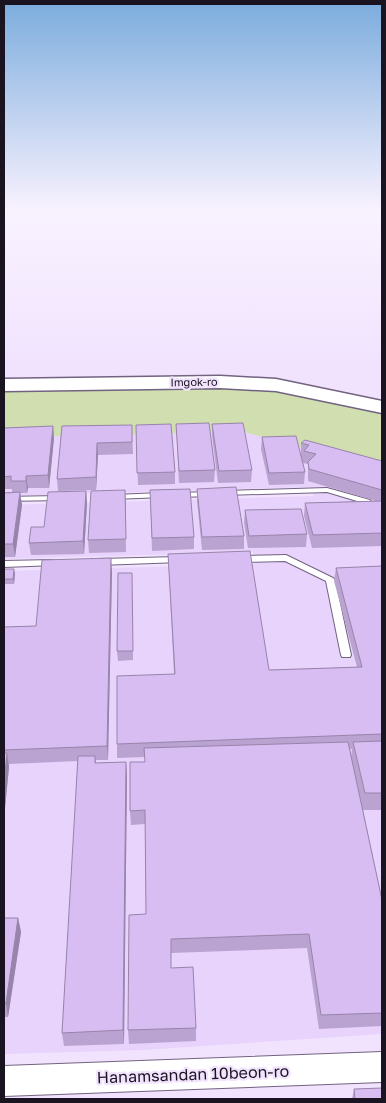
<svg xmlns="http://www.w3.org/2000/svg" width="386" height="1103" viewBox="0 0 386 1103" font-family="'Golos Text',sans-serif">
	<rect width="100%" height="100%" fill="#f1e3fe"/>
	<path fill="#e8d3fc" d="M 244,432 L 382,470 L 382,1034 L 144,1050 L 4,1054 L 4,571 L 255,564 L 253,552 L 4,559 L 4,505 L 314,496 L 310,487 L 4,496 L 4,437 Z"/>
	<path fill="#d0deb0" d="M 183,387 L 271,389 L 382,412 L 382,470 L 244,432 L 4,437 L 4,392 Z"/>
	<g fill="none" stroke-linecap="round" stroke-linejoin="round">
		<g stroke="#726380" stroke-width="2">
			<g id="service">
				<path d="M 327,488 L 370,500 L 371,502 L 367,504 L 327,492 L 226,495 L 222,493 L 226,491 Z"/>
				<path d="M 208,492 L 212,494 L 211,496 L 179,497 L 175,495 L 179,493 Z"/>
				<path d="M 161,493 L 165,495 L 164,497 L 114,499 L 110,497 L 114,495 Z"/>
				<path d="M 58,496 L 61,496 L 62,498 L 61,500 L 4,501 L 4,497 Z"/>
				<path d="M 286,555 L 333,578 L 335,580 L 351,655 L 350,657 L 342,657 L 341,655 L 326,581 L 285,561 L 239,562 L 235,559 L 239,556 Z"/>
				<path d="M 178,557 L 182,560 L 181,562 L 99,565 L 95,562 L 99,559 Z"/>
				<path d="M 53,560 L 57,563 L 56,565 L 4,567 L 4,561 Z"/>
			</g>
		</g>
		<g stroke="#726380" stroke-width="2">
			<path id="minor" d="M 382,1052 L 382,1082 L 4,1096 L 4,1066 Z"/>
		</g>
		<g stroke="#726380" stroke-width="3">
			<path id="secondary" d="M 220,376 L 276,379 L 382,401 L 382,413 L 276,391 L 220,388 L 4,391 L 4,379 Z"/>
		</g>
		<use href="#service" fill="#fff" fill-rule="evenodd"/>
		<use href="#minor" fill="#fff" fill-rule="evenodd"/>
		<use href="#secondary" fill="#fff" fill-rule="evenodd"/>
	</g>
	<g fill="#baa3d1" fill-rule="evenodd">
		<path d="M 176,424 L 215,470 L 214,482 L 179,483 Z"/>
		<path d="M 212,424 L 252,470 L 251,482 L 218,483 L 212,436 Z"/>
		<path d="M 132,425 L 133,454 L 98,455 L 96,490 L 58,491 L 57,479 L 62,426 Z"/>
		<path d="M 136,425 L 175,472 L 175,484 L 138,485 Z"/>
		<path d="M 53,426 L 54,438 L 49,488 L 28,488 L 27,493 L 20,493 L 22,505 L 15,557 L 4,557 L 4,493 L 12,492 L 12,489 L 4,489 L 4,428 Z"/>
		<path d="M 262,437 L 301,454 L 301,443 L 382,461 L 382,546 L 312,548 L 304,516 L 305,503 L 376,501 L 308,481 L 308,464 L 303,463 L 305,472 L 304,484 L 269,485 L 261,449 Z"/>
		<path d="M 197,489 L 244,536 L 244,549 L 202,550 L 197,501 Z"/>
		<path d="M 125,490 L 126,552 L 89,553 L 88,540 Z"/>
		<path d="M 150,490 L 194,537 L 194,549 L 152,551 Z"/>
		<path d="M 86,491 L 87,503 L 84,554 L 31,555 L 29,543 L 44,527 Z"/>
		<path d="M 245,510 L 307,534 L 306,547 L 248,548 L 244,523 Z"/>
		<path d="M 168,554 L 269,670 L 357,667 L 334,581 L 336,568 L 382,566 L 382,810 L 363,810 L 382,900 L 382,1026 L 319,1029 L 307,948 L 171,953 L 171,968 L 196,1028 L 196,1041 L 129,1044 L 128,1030 L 146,914 L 145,824 L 131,825 L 130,811 L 145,762 L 145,757 L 117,758 L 117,744 L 174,674 ZM 350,749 L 352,749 L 351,757 Z"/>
		<path d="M 4,569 L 15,574 L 14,584 L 4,584 Z"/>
		<path d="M 112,571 L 108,760 L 96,760 L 96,763 L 126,762 L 127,776 L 124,1044 L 64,1046 L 62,1033 L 78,761 L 9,764 L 9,767 L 5,808 L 4,808 L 4,627 L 36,626 Z"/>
		<path d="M 132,582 L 133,660 L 118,661 L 117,651 Z"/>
		<path d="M 4,918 L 18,918 L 21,932 L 8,1017 L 4,1017 Z"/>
		<path d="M 354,1089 L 382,1099 L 352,1099 Z"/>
	</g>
	<g fill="#9784aa">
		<path d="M 53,426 L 54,438 L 49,488 L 48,475 Z"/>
		<path d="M 97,443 L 98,455 L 96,490 L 96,477 Z"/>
		<path d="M 26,476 L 28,488 L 27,493 L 26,481 Z"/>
		<path d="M 125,490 L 126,502 L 126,552 L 126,539 Z"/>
		<path d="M 86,491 L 87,503 L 84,554 L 83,541 Z"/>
		<path d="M 20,492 L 22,505 L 15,557 L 13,544 Z"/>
		<path d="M 111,558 L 112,571 L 108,760 L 107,746 Z"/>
		<path d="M 14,569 L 15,574 L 14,584 L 13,579 Z"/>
		<path d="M 7,753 L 9,767 L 5,808 L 4,803 L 4,781 Z"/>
		<path d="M 126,762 L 127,776 L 124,1044 L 123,1030 Z"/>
		<path d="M 18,918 L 21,932 L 8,1017 L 6,1003 Z"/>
	</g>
	<g fill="#d8bdf3" stroke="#9784aa">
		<path d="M 209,423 L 215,470 L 179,471 L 176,424 Z"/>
		<path d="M 243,423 L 252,470 L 219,471 L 212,424 Z"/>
		<path d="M 171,424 L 175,472 L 137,473 L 136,425 Z"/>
		<path d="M 132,425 L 132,442 L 97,443 L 96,477 L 57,479 L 62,426 Z"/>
		<path d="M 53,426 L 48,475 L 26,476 L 26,481 L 11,481 L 11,476 L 4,477 L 4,428 Z"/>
		<path d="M 296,436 L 305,472 L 269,473 L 262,437 Z"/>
		<path d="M 305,440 L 382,461 L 382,490 L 309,469 L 308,462 L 316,454 L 304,451 L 309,445 L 301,443 Z"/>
		<path d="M 236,487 L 244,536 L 202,537 L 197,489 Z"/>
		<path d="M 190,489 L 194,537 L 152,538 L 150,490 Z"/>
		<path d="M 125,490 L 126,539 L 88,540 L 91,491 Z"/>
		<path d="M 86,491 L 83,541 L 29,543 L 31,527 L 44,527 L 48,492 Z"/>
		<path d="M 20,492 L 13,544 L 4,544 L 4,493 Z"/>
		<path d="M 382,501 L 382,533 L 313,535 L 305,503 Z"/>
		<path d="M 301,509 L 307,534 L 249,536 L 245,510 Z"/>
		<path d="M 250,551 L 269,670 L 362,667 L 336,568 L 382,566 L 382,734 L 117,744 L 117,676 L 175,674 L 168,554 Z"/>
		<path d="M 111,558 L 107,746 L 4,750 L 4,627 L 36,626 L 42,560 Z"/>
		<path d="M 4,569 L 14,569 L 13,579 L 4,579 Z"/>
		<path d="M 118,573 L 132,573 L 133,651 L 117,651 Z"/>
		<path d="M 382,741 L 382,793 L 365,793 L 353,742 Z"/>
		<path d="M 348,742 L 382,900 L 382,1013 L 321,1015 L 309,934 L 171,939 L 171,968 L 193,967 L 196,1028 L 128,1030 L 129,915 L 146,914 L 145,810 L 130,811 L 130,762 L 145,762 L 144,748 Z"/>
		<path d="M 4,753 L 7,753 L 4,781 Z"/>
		<path d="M 78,756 L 95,756 L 95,763 L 126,762 L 123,1030 L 62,1033 Z"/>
		<path d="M 4,918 L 18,918 L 6,1003 L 4,1003 Z"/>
		<path d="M 382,1088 L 382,1099 L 355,1099 L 354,1089 Z"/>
	</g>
	<linearGradient id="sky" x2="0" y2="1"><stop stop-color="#7bacdd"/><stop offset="0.58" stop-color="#f9f2ff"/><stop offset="1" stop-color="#f9f2ff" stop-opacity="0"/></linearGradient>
	<rect width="386" height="364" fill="url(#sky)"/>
	<g text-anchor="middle" stroke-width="4.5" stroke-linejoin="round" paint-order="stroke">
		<g font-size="11" fill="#1a1420" stroke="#f1e3fe">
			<text transform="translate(194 382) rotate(-1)" y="4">Imgok-ro</text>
		</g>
		<g font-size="16" fill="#1a1420" stroke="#f1e3fe">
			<text transform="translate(193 1074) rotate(-2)" y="6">Hanamsandan 10beon-ro</text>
		</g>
	</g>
	<rect width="386" height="1103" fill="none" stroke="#1a1420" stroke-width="10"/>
</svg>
